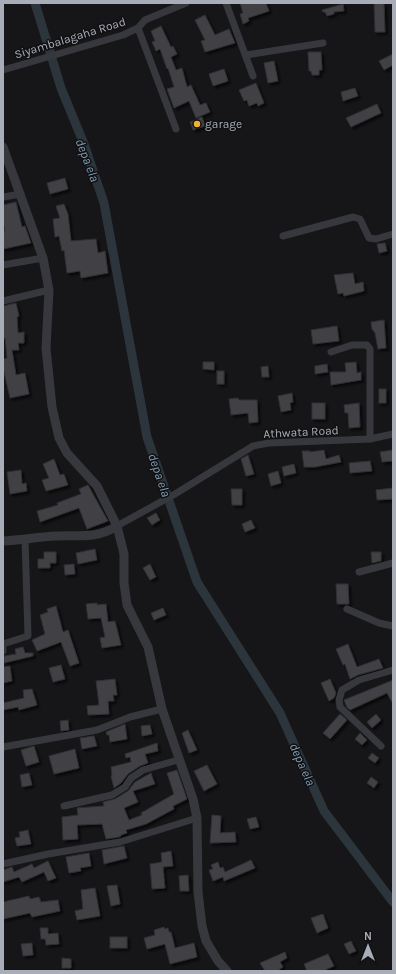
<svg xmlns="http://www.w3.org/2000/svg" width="396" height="974" viewBox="0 0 396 974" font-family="Karla,sans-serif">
	<defs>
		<filter id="shadow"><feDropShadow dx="2.5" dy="2.5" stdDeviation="1" flood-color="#0009"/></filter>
	</defs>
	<rect width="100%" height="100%" fill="#161618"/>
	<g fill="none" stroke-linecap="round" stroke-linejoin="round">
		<path stroke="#2c353c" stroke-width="9" d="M 35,3 L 61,88 L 84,144 L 104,203 L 147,437 L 197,582 L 280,713 L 324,811 L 393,902"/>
	</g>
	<g fill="#404145" stroke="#303034" filter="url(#shadow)">
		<path d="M 240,3 L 266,3 L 269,11 L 248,18 L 249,21 L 243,24 L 240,14 L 243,13 Z"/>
		<path d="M 374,3 L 384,3 L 385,32 L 375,32 Z"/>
		<path d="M 343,4 L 344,11 L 334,12 L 334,14 L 327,16 L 325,12 L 323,12 L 322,10 Z"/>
		<path d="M 205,15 L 215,35 L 229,29 L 235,43 L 205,52 L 201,41 L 205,40 L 195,20 Z"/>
		<path d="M 161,26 L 171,47 L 173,46 L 177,54 L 171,57 L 176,70 L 182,68 L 187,87 L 191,85 L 200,105 L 206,103 L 210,112 L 196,118 L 189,101 L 174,108 L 167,89 L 174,87 L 168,68 L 167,69 L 160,49 L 156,51 L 152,42 L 155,41 L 151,31 Z"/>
		<path d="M 308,52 L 321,52 L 322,70 L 319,70 L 319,75 L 312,75 L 311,71 L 309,71 Z"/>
		<path d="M 393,54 L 393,65 L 384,70 L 379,61 Z"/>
		<path d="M 274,61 L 278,81 L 268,83 L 264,63 Z"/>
		<path d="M 224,69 L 228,81 L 213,86 L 209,74 Z"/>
		<path d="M 256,83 L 264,103 L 258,106 L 257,103 L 249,106 L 247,100 L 244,101 L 239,90 Z"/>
		<path d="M 355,88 L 358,96 L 343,101 L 341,92 Z"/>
		<path d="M 377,104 L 381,113 L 351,127 L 346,118 Z"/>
		<path d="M 202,117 L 205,126 L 193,130 L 190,122 Z"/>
		<path d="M 65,178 L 68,189 L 50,194 L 47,183 Z"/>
		<path d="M 16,202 L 22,227 L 25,226 L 31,243 L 3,249 L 3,231 L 5,231 L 3,221 L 3,205 Z"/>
		<path d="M 64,204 L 68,214 L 71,241 L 96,239 L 98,253 L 105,251 L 108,273 L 81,278 L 80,271 L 67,273 L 64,250 L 62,251 L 59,236 L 55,237 L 53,219 L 60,218 L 56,206 Z"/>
		<path d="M 385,243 L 387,251 L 379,253 L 377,244 Z"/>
		<path d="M 353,273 L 355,284 L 363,282 L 364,291 L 344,296 L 343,293 L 338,294 L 334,275 Z"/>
		<path d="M 16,303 L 19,316 L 17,317 L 18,333 L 24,332 L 24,343 L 18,343 L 19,350 L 12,350 L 16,375 L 25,373 L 29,394 L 10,398 L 3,368 L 3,359 L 7,358 L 5,338 L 3,338 L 3,306 Z"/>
		<path d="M 384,320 L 386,348 L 378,349 L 375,333 L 372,329 L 371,322 Z"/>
		<path d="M 337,326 L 339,341 L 313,344 L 311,330 Z"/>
		<path d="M 203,362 L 214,362 L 214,370 L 203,369 Z"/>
		<path d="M 356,362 L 357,373 L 361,372 L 361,380 L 331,385 L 330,372 L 346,372 L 345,363 Z"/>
		<path d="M 327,364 L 328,372 L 315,374 L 315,366 Z"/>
		<path d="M 268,366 L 269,377 L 262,377 L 261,367 Z"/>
		<rect x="217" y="371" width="7" height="13"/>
		<rect x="379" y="389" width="7" height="14"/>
		<path d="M 292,393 L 293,402 L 290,403 L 291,410 L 281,412 L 278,396 Z"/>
		<path d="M 238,398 L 239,400 L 257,400 L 258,422 L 249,423 L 248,413 L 231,415 L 229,399 Z"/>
		<rect x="312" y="403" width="13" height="16"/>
		<path d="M 359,403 L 360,427 L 349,428 L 348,413 L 345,413 L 344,405 Z"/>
		<path d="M 324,450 L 326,459 L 339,455 L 341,462 L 315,467 L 304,467 L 302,451 L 310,451 L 310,452 Z"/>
		<path d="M 393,450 L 393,461 L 382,462 L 380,452 Z"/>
		<path d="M 248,455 L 254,474 L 246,476 L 241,459 Z"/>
		<path d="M 54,459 L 60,475 L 64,474 L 68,485 L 46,491 L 42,480 L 49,478 L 43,464 Z"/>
		<path d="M 370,461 L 372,471 L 350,473 L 349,463 Z"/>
		<path d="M 294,464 L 296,473 L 284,476 L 282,467 Z"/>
		<path d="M 21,470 L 22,484 L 26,483 L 27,491 L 10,494 L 7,472 Z"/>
		<path d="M 278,471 L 281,483 L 271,486 L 268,474 Z"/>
		<path d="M 88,485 L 108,521 L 87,529 L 79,508 L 40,522 L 37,511 L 58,505 L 57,503 L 81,494 L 79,489 Z"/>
		<path d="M 393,488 L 393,499 L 377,500 L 376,490 Z"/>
		<path d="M 231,489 L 242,489 L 242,505 L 232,505 Z"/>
		<path d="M 156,513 L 160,520 L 152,525 L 147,518 Z"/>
		<path d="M 251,520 L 255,528 L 245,532 L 242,524 Z"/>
		<path d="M 95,549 L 97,560 L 78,564 L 76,553 Z"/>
		<path d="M 44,552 L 56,552 L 56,563 L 50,563 L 50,568 L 38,568 L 38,559 L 44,559 Z"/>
		<path d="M 371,552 L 381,552 L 381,561 L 372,563 Z"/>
		<path d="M 74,564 L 75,574 L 65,575 L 64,565 Z"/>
		<path d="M 150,564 L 156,577 L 150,580 L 143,568 Z"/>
		<path d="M 336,584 L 348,584 L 349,604 L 337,604 Z"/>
		<path d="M 97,603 L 97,605 L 106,604 L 108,622 L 115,621 L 121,645 L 102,648 L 100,638 L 105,637 L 101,618 L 88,619 L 86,604 Z"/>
		<path d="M 56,606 L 63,632 L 68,630 L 79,663 L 70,666 L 61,642 L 37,651 L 32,640 L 45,634 L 40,615 L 48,612 L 47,609 Z"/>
		<path d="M 163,608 L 166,615 L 154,620 L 151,613 Z"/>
		<path d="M 348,644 L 357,667 L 379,659 L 383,668 L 358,675 L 350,679 L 345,664 L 343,665 L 336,649 Z"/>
		<path d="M 23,647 L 25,653 L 33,653 L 33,656 L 4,663 L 4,656 L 16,654 L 15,649 Z"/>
		<path d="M 61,665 L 65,679 L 53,682 L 49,668 Z"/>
		<path d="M 10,666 L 12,681 L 3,683 L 3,667 Z"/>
		<path d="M 115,679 L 117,695 L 113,695 L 114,701 L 108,701 L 109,714 L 88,715 L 87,706 L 99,705 L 96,681 Z"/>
		<path d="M 330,679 L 336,693 L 334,698 L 329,701 L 321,683 Z"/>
		<path d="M 393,680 L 393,704 L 387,693 L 350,710 L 347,707 L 344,700 Z"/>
		<path d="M 32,689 L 37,705 L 19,710 L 18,707 L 3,710 L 3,703 L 24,698 L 23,690 Z"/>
		<path d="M 340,714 L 347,720 L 330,739 L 323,733 Z"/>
		<path d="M 376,714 L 381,720 L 372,728 L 367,722 Z"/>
		<path d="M 68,720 L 69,730 L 61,731 L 60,721 Z"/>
		<path d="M 125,724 L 127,739 L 110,742 L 109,735 L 107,735 L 106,732 Z"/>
		<path d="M 150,725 L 152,734 L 142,736 L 141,726 Z"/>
		<path d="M 188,730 L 197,750 L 189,753 L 182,733 Z"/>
		<path d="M 360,733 L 367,740 L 362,745 L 355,739 Z"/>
		<path d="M 94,736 L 97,746 L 82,749 L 80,738 Z"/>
		<path d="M 157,743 L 158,751 L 145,754 L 148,763 L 140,766 L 128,774 L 121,783 L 114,788 L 111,776 L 112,775 L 111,767 L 131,762 L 130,757 L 126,758 L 125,754 Z"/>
		<path d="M 34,746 L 39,762 L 26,766 L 21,750 Z"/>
		<path d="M 75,749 L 79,768 L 54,774 L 49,756 Z"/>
		<path d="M 372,753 L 379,758 L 375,763 L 368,758 Z"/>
		<path d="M 207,765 L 217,784 L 204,791 L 194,771 Z"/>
		<path d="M 177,770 L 187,799 L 173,806 L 174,809 L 146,824 L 126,830 L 127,833 L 121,835 L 121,836 L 119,837 L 106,839 L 102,824 L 77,825 L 78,839 L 63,840 L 62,817 L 78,815 L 77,808 L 104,806 L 103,802 L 115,799 L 128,791 L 135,782 L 151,773 L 155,784 L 133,791 L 138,802 L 124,808 L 129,820 L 142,815 L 141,813 L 174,794 L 167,773 Z"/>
		<path d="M 29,773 L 32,785 L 22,787 L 20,775 Z"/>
		<path d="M 371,777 L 378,782 L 374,788 L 367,783 Z"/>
		<path d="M 212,815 L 221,816 L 220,833 L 235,832 L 236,842 L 210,843 Z"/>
		<path d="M 256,817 L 259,827 L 250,829 L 247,819 Z"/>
		<path d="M 28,830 L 31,844 L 17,846 L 15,838 L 20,837 L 19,832 Z"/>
		<path d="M 124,846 L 127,858 L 104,864 L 102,850 Z"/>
		<path d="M 171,851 L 173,866 L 163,867 L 165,888 L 152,889 L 150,864 L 162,862 L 161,853 Z"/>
		<path d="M 89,853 L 91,866 L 80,868 L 81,871 L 69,873 L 66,857 Z"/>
		<path d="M 251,860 L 255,868 L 224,881 L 223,877 L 213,881 L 209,870 L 213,869 L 211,865 L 218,862 L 220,868 L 223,867 L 225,872 Z"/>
		<path d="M 48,861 L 56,878 L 48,881 L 44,872 L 22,882 L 19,877 L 3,882 L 3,870 L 12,867 L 14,872 L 32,864 L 34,868 Z"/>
		<path d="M 188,875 L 189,891 L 180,891 L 179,876 Z"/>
		<path d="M 117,885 L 120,904 L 111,906 L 107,886 Z"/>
		<path d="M 95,888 L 100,916 L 77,920 L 75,911 L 83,909 L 81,890 Z"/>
		<path d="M 29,896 L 30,899 L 39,897 L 41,902 L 58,900 L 60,911 L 32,917 L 30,913 L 3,919 L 3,902 Z"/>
		<path d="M 323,914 L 328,928 L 317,933 L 311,918 Z"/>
		<path d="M 164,927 L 165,929 L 168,928 L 169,932 L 171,932 L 175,948 L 194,943 L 197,957 L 170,964 L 165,944 L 147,949 L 144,938 L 155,935 L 154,930 Z"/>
		<path d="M 40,928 L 48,928 L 48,934 L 58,933 L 59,944 L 46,945 L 45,939 L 41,939 Z"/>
		<rect x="110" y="937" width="17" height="11"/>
		<path d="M 351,941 L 356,951 L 349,954 L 344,944 Z"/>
		<path d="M 32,943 L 33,955 L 23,956 L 21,944 Z"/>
		<path d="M 285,952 L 287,958 L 280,962 L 283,967 L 277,971 L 265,971 L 260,963 Z"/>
		<path d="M 328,954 L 334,966 L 323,971 L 307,971 L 304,964 Z"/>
		<path d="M 62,958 L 71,959 L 71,968 L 62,968 Z"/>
	</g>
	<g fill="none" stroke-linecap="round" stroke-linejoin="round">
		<g stroke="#37383d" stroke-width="7">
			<path d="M 226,3 L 253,76"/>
			<path d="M 138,28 L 176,129"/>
			<path d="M 246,55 L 323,43"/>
			<path d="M 3,70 L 123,35 L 138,28 L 145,20 L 186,3"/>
			<path d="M 3,197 L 21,194"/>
			<path d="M 283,236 L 353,217 L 360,219 L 369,238 L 376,239 L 393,234"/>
			<path d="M 3,265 L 43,258"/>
			<path d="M 3,301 L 49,290"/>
			<path d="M 331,352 L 352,345 L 367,345 L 370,349 L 370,439"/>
			<path d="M 117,526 L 175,494 L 253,446 L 269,443 L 370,439 L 393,434"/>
			<path d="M 359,572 L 393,563"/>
			<path d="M 347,609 L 379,623 L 393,626"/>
			<path d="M 3,651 L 3,644 L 28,636 L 25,539"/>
			<path d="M 381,746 L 340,707 L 339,700 L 342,690 L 359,680 L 393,670"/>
			<path d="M 3,747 L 97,730 L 130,717 L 162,709"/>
			<path d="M 64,806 L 112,795 L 125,787 L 131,778 L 143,770 L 178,760"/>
			<path d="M 3,864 L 48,854 L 120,842 L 197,818"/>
		</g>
		<g stroke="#37383d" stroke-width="9">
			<path d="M 3,147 L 43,258 L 49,290 L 46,348 L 52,407 L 59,438 L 67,453 L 97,486 L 117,526 L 124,554 L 124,583 L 127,605 L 148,647 L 162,709 L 193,799 L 197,818 L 198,892 L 202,926 L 206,941 L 218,961 L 227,971"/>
			<path d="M 3,541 C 21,540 38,537 56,536 C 78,535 97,539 117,526"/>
		</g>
	</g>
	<circle fill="#f2b134" stroke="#111113" stroke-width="1.5" cx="197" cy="124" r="4"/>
	<g text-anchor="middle" stroke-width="3" stroke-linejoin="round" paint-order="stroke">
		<g font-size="12" fill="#a8adb8" stroke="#111113">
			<text transform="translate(70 38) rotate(-17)" y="4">Siyambalagaha Road</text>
			<text transform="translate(301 432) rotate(-3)" y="4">Athwata Road</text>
		</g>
		<g font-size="12" fill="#a8adb8" stroke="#111113" text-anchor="start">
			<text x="205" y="128">garage</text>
		</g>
		<g font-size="13" font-style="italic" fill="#7f9bb3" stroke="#111113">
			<text transform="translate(88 160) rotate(69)" y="5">depa ela</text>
			<text transform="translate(160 475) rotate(71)" y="5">depa ela</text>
			<text transform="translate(303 764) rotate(66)" y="5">depa ela</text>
		</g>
	</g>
	<rect width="396" height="974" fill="none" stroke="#a8adb8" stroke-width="8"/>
	<g transform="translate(368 946)" stroke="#111113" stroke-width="3" paint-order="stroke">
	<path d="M0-3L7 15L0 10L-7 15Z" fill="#a8adb8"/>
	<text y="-6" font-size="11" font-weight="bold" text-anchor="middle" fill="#a8adb8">N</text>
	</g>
</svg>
